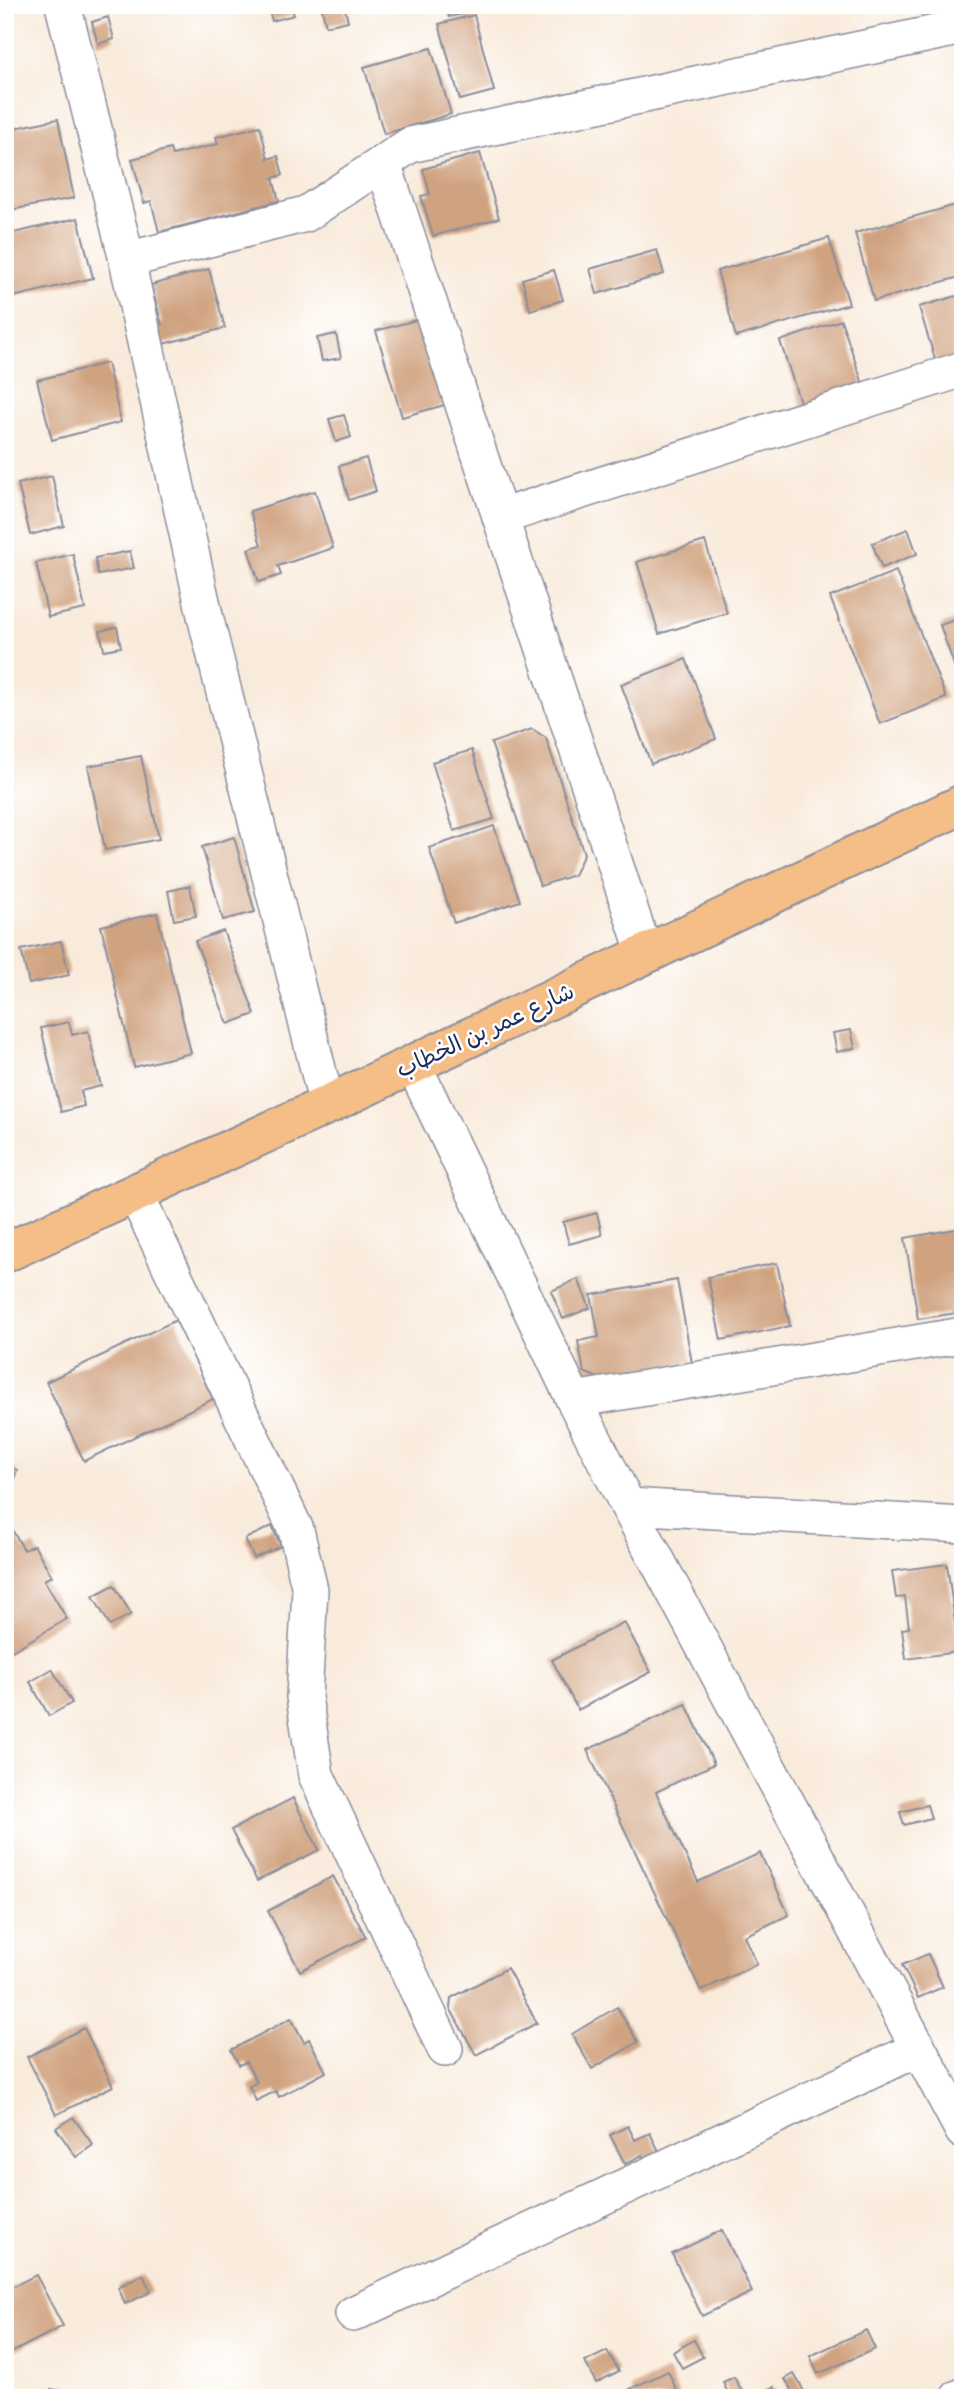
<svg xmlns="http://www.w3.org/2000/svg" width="968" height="2403" viewBox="0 0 968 2403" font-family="Dekko,'Playpen Sans Arabic',sans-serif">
	<rect width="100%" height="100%" fill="#fff"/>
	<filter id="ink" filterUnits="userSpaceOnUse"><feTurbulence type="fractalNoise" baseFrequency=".0143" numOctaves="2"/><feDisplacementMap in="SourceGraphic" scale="14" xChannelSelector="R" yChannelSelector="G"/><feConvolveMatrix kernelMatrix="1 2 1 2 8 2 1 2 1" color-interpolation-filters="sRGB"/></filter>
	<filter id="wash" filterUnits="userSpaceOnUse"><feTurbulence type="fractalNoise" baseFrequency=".00686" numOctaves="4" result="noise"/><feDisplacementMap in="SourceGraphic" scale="28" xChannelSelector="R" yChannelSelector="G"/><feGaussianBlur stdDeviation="1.57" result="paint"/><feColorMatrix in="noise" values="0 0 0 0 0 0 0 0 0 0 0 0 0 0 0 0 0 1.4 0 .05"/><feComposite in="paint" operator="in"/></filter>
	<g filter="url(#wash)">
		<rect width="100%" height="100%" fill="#f9ebdb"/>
		<g id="blocks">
			<g fill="#d0a380">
				<path d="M 267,5 L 291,5 L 294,15 L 272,21 Z"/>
				<path d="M 321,5 L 344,5 L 348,21 L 326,26 Z"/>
				<path d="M 446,5 L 495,5 L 495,6 L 449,17 Z"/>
				<path d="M 474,15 L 494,91 L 460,100 L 439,24 Z"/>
				<path d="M 108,17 L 114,39 L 98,44 L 92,22 Z"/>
				<path d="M 431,48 L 451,114 L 384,134 L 364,67 Z"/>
				<path d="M 58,119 L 74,198 L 5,211 L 5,142 L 12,141 L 10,129 Z"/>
				<path d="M 260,126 L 268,159 L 278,156 L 283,175 L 273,178 L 279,201 L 159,232 L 151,201 L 144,203 L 132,159 L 170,149 L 172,155 L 218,144 L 216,137 Z"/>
				<path d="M 480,153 L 499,218 L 433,236 L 421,196 L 430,194 L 423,169 Z"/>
				<path d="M 963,203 L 963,276 L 874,301 L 855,233 Z"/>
				<path d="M 78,218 L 93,278 L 5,299 L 5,235 Z"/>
				<path d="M 829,238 L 849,304 L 736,337 L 717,271 Z"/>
				<path d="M 657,250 L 664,274 L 597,294 L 590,269 Z"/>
				<path d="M 209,269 L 225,328 L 159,345 L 154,326 L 162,324 L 151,285 Z"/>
				<path d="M 554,270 L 563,300 L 530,310 L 522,279 Z"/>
				<path d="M 963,294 L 963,359 L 937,366 L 919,307 Z"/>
				<path d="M 423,318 L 448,404 L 402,417 L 376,331 Z"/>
				<path d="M 841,320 L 864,387 L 802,408 L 780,341 Z"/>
				<path d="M 336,334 L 341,358 L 322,361 L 317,338 Z"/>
				<path d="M 107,363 L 121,422 L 52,440 L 37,380 Z"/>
				<path d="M 344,415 L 351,437 L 336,442 L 329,419 Z"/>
				<path d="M 366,458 L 376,491 L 349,500 L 339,466 Z"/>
				<path d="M 52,476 L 64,526 L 30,535 L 18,484 Z"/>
				<path d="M 315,491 L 333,548 L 278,566 L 281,575 L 259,582 L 248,549 L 261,545 L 250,511 Z"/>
				<path d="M 908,529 L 917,554 L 882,568 L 872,543 Z"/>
				<path d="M 705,541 L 727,613 L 659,634 L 637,562 Z"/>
				<path d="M 130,551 L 134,568 L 98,575 L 95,558 Z"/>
				<path d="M 73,554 L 85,609 L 48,617 L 36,563 Z"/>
				<path d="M 896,571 L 946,698 L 880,724 L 830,597 Z"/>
				<path d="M 963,617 L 963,688 L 962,688 L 940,625 Z"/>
				<path d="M 117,627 L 121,647 L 104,650 L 100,631 Z"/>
				<path d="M 686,659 L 716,739 L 651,764 L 621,684 Z"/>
				<path d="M 532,729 L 546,738 L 584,854 L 574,875 L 540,886 L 491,743 Z"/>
				<path d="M 472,750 L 494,819 L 454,831 L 432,762 Z"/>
				<path d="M 141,756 L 159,839 L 105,850 L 88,766 Z"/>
				<path d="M 494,826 L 520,901 L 454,923 L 429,848 Z"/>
				<path d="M 234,837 L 255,912 L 223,920 L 202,847 Z"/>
				<path d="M 190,886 L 196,916 L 174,920 L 168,891 Z"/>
				<path d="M 157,913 L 191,1053 L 134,1067 L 101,926 Z"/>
				<path d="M 223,931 L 255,1014 L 228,1024 L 195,941 Z"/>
				<path d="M 61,941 L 69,975 L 29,984 L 21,950 Z"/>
				<path d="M 69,1022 L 72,1035 L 88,1031 L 101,1086 L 81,1091 L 84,1106 L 61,1112 L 41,1028 Z"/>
				<path d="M 851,1030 L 855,1048 L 837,1052 L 833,1033 Z"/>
				<path d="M 597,1213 L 602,1235 L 569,1244 L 563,1222 Z"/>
				<path d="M 956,1229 L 963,1273 L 963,1312 L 918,1319 L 905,1238 Z"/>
				<path d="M 777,1263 L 790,1326 L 721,1340 L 708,1277 Z"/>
				<path d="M 578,1279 L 590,1308 L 563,1319 L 551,1291 Z"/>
				<path d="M 677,1280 L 692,1363 L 600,1379 L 584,1372 L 578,1341 L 599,1337 L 591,1295 Z"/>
				<path d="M 176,1320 L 213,1399 L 84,1461 L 46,1382 Z"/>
				<path d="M 5,1467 L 17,1470 L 6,1505 L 5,1505 Z"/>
				<path d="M 5,1518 L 24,1550 L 34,1545 L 52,1576 L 44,1580 L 67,1619 L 5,1655 Z"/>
				<path d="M 272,1526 L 281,1546 L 254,1558 L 245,1539 Z"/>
				<path d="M 947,1564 L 959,1652 L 906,1659 L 902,1629 L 909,1628 L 905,1597 L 896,1598 L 892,1571 Z"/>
				<path d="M 114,1585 L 131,1614 L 110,1626 L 93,1596 Z"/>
				<path d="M 624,1622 L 651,1672 L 578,1710 L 552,1660 Z"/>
				<path d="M 52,1669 L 72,1703 L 49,1716 L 30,1682 Z"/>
				<path d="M 686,1704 L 714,1764 L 656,1792 L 698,1882 L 760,1853 L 789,1915 L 744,1936 L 757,1964 L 701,1991 L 587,1750 Z"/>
				<path d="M 293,1798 L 319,1850 L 257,1881 L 231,1830 Z"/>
				<path d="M 927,1805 L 931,1818 L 904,1825 L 900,1812 Z"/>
				<path d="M 333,1876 L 366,1937 L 300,1971 L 268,1911 Z"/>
				<path d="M 928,1954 L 943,1987 L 918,1998 L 902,1965 Z"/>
				<path d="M 507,1968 L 537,2023 L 476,2055 L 450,2008 L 451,1998 Z"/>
				<path d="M 617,2007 L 638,2042 L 592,2069 L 572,2034 Z"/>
				<path d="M 291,2018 L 304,2042 L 309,2039 L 326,2072 L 279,2097 L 276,2091 L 256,2101 L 249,2086 L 257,2082 L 246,2062 L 239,2065 L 231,2050 Z"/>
				<path d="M 84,2028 L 113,2086 L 56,2115 L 27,2057 Z"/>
				<path d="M 73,2117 L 93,2145 L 76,2157 L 56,2128 Z"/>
				<path d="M 628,2126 L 635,2140 L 650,2133 L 660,2153 L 645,2161 L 642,2155 L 625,2164 L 610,2135 Z"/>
				<path d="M 722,2230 L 752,2292 L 702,2316 L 672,2254 Z"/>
				<path d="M 36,2275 L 63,2326 L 5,2356 L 5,2279 L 10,2288 Z"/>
				<path d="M 143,2275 L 151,2292 L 125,2304 L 118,2287 Z"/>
				<path d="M 866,2330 L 875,2349 L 818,2374 L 810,2356 Z"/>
				<path d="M 694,2340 L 703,2357 L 682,2368 L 673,2352 Z"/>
				<path d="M 607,2351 L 619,2371 L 596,2383 L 585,2362 Z"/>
				<path d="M 668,2371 L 680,2398 L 634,2398 L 630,2389 Z"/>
				<path d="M 794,2374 L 808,2398 L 797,2398 L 785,2379 Z"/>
				<path d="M 734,2377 L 743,2394 L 730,2398 L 723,2382 Z"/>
				<path d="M 774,2387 L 779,2398 L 753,2398 Z"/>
				<path d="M 51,2389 L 91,2396 L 90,2398 L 50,2398 Z"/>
			</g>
		</g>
	</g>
	<g filter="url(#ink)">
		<use href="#blocks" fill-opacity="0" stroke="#8a8d9c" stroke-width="2"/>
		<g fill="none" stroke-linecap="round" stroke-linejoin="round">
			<g stroke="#8a8d9c" stroke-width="38">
				<g id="minor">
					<path d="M 63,5 L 127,260 L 206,620 L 327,1105"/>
					<path d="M 383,163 L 645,954"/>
					<path d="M 127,260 L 306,214 L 410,145 L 963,27"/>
					<path d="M 500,517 L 963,369"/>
					<path d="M 413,1064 L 574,1400 L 628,1506 L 963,2131"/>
					<path d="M 135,1193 L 296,1530 L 310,1590 L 304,1697 L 316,1775 L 445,2049"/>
					<path d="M 574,1400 L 963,1335"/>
					<path d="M 628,1506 L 963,1525"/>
					<path d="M 353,2314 L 918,2049"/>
					<path d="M 958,2398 L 963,2396"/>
				</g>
			</g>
			<g stroke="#8a8d9c" stroke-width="42">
				<path id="major" d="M 5,1253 L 327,1105 L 963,804"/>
			</g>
			<use href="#minor" stroke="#fff" stroke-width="35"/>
			<use href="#major" stroke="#f5be86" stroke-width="38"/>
		</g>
	</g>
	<g text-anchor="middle" stroke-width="5" stroke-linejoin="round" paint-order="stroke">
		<g font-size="23" fill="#1b2f5e" stroke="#fff">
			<text transform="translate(485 1030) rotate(-25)" y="8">شارع عمر بن الخطاب</text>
		</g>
	</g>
	<rect width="968" height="2403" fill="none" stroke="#fff" stroke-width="28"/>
</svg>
